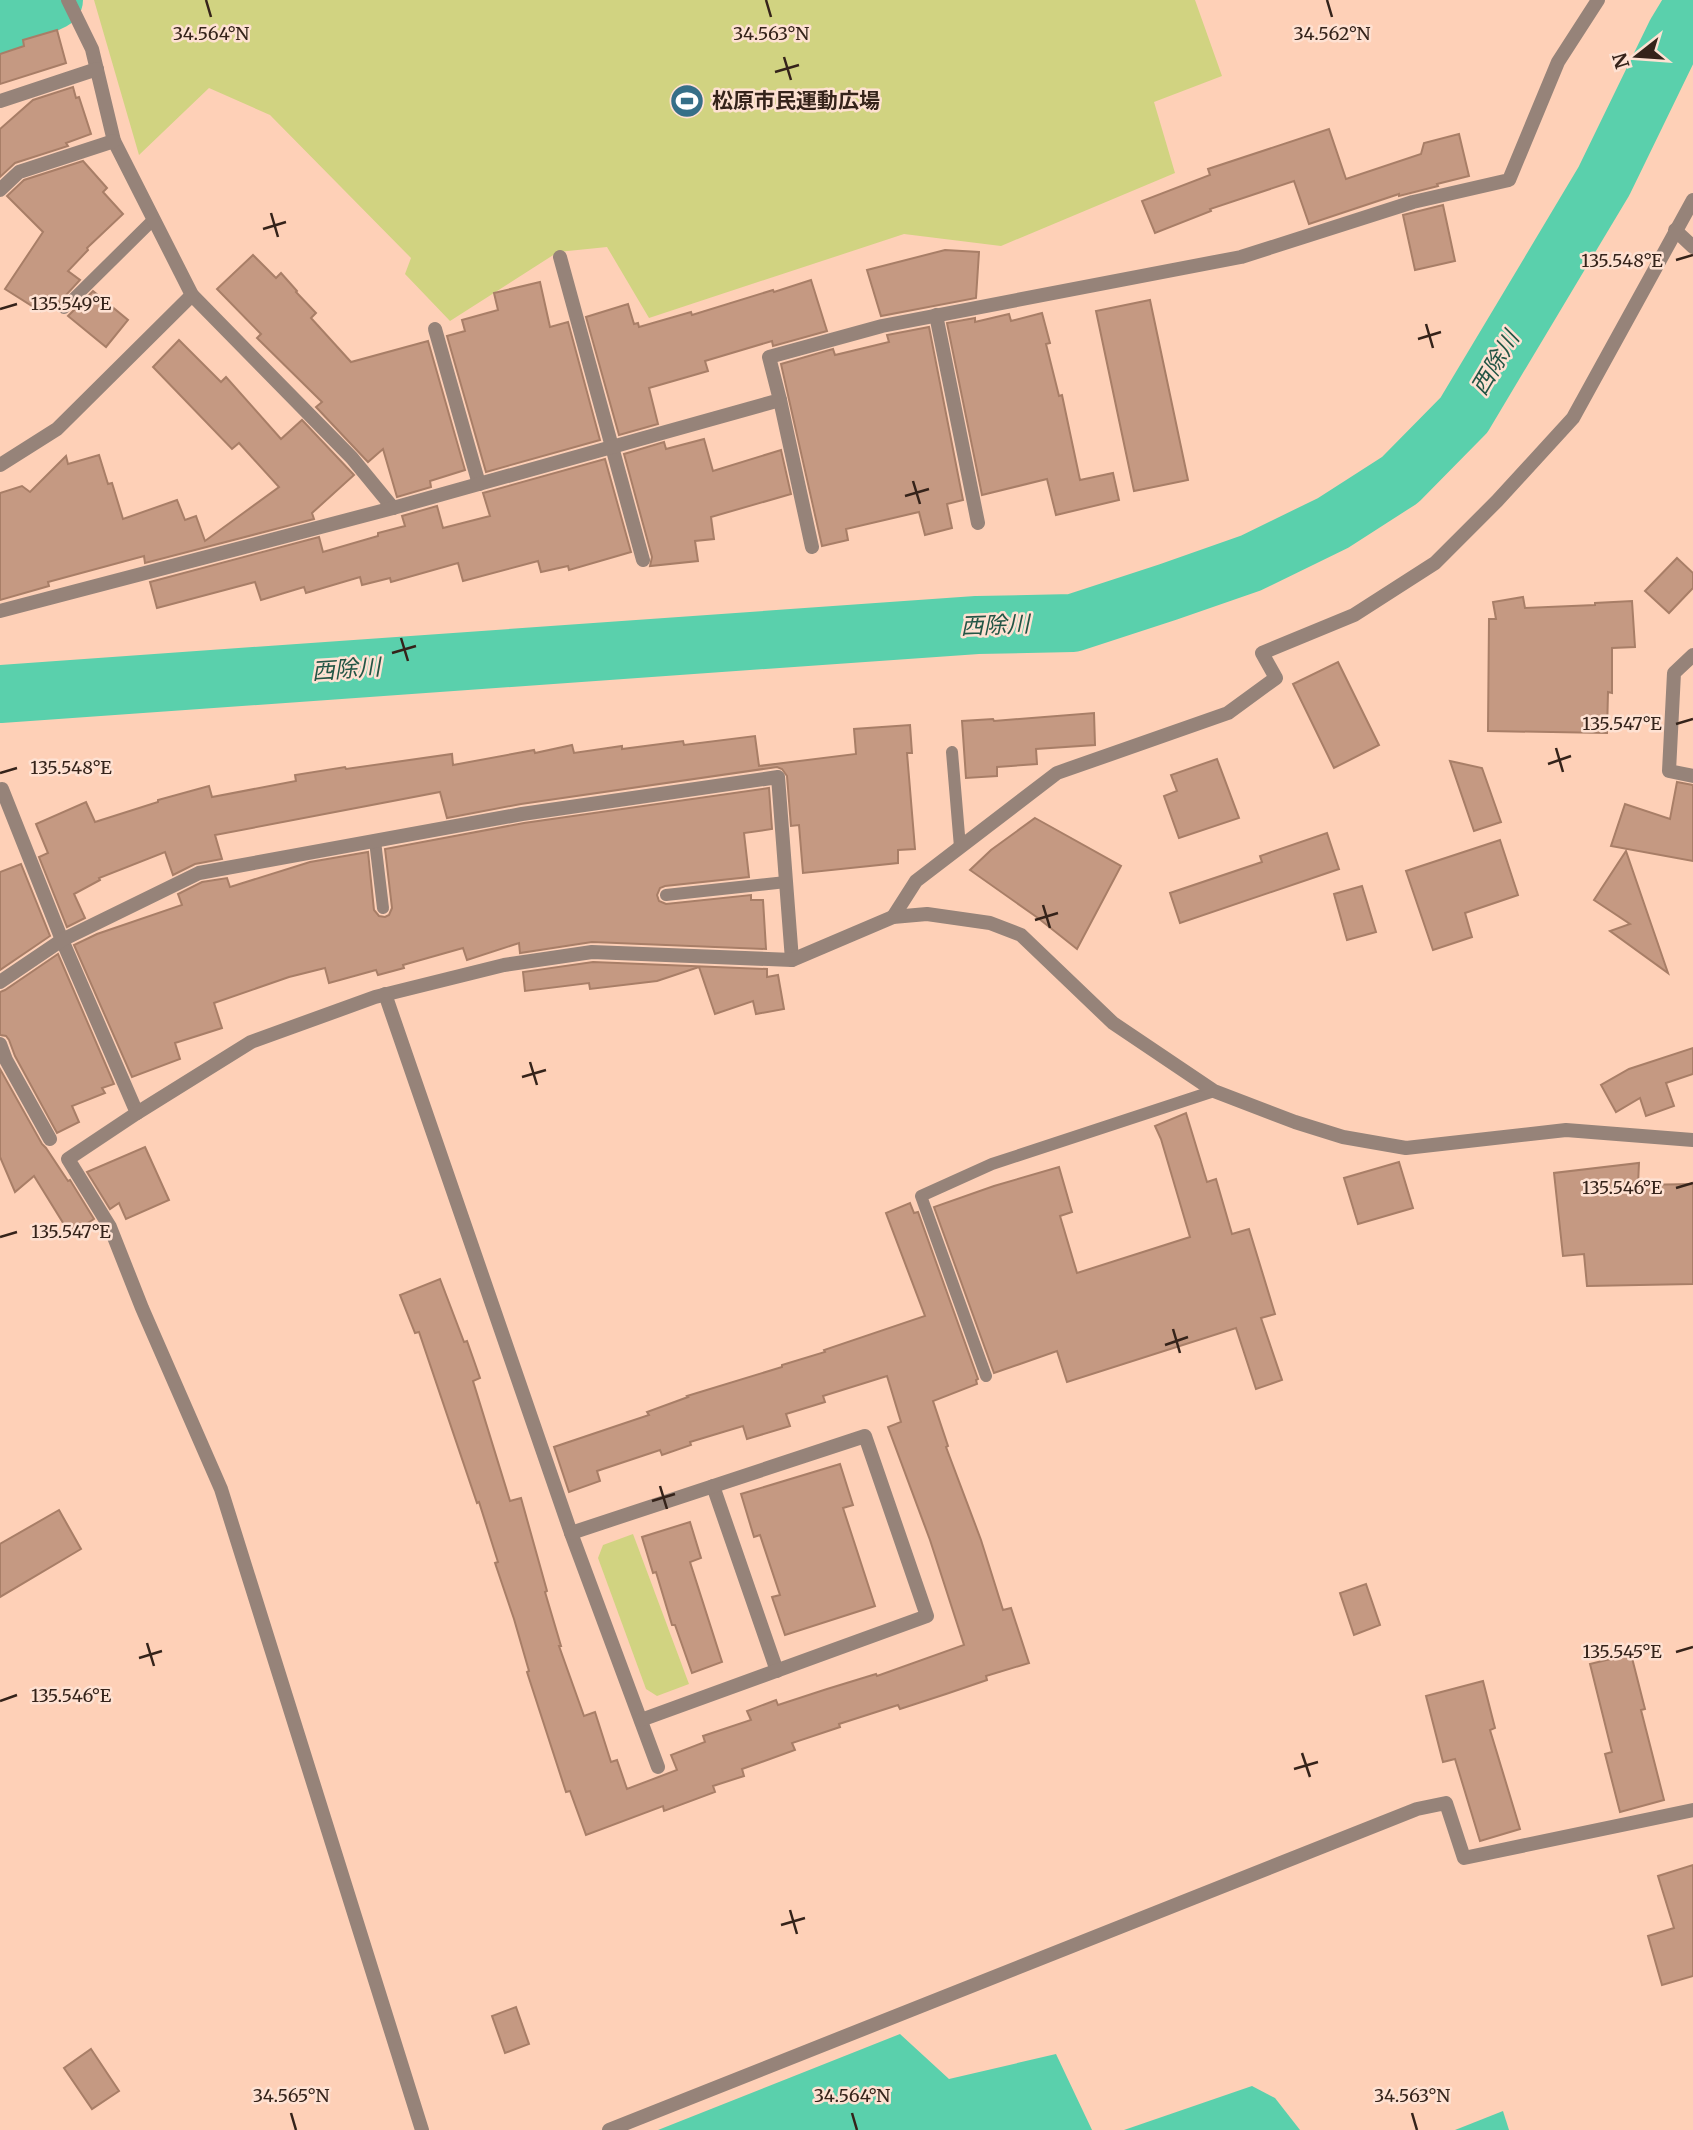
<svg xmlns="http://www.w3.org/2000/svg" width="1693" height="2130" viewBox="0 0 1693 2130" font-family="Merriweather,'Noto Sans JP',serif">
	<rect width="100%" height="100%" fill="#fed0b7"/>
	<g fill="#d1d381">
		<path d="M 94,0 L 1195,0 L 1222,76 L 1154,102 L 1175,173 L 1001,246 L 904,234 L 649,318 L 607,247 L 558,252 L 450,321 L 405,274 L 411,258 L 270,115 L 209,88 L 139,155 Z"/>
		<path d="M 633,1534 L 689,1684 L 657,1696 L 646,1689 L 598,1558 L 603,1545 Z"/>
	</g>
	<g fill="#5ad0ac">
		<path d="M 900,2034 L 949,2079 L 1056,2054 L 1092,2130 L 658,2130 Z"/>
		<path d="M 1252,2086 L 1275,2098 L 1300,2130 L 1124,2130 Z"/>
		<path d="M 1503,2111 L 1509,2130 L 1455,2130 Z"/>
	</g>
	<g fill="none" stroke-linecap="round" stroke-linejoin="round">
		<g stroke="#5ad0ac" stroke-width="58">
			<path d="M 0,26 L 54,0"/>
			<path d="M 0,694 L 977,625 L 1073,623 L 1168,592 L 1251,563 L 1333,523 L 1400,480 L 1464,415 L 1604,181 L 1676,33 L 1693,5"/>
		</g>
	</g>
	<g fill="#c59982" stroke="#a87e67" stroke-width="2">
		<path d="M 57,30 L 66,63 L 0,84 L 0,54 L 24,46 L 23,40 Z"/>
		<path d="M 73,87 L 76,98 L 79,97 L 91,134 L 66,143 L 68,146 L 15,163 L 0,177 L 0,129 L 33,100 Z"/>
		<path d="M 1329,129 L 1346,179 L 1421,154 L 1424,143 L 1459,134 L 1469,176 L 1437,184 L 1438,186 L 1399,196 L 1399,194 L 1309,224 L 1294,181 L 1210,209 L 1211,211 L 1155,233 L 1142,201 L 1210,175 L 1208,169 Z"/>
		<path d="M 83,161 L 107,188 L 103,192 L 123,214 L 87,248 L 88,250 L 68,271 L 80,280 L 56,306 L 47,299 L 40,311 L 5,289 L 43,232 L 7,196 L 24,180 Z"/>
		<path d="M 1443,205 L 1455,261 L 1415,270 L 1403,215 Z"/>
		<path d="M 945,250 L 979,252 L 976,298 L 881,316 L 867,270 Z"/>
		<path d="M 253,255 L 276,278 L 281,273 L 297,291 L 296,292 L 316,313 L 311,318 L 351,362 L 428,341 L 465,470 L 430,481 L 431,487 L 397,497 L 383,449 L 368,462 L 316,407 L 322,402 L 257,338 L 261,334 L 217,289 Z"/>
		<path d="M 811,280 L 827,331 L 773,346 L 772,341 L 705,361 L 708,371 L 649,388 L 658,424 L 619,435 L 586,317 L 628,304 L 634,324 L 638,323 L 639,327 L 691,312 L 692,315 L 773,290 L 774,292 Z"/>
		<path d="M 540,282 L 550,327 L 568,322 L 600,440 L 486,472 L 447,336 L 465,331 L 462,320 L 498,310 L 494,293 Z"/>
		<path d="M 93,291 L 128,320 L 106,347 L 68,316 Z"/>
		<path d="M 1150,300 L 1188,480 L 1134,491 L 1096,311 Z"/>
		<path d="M 1042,313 L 1050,343 L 1046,344 L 1059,396 L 1062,395 L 1080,480 L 1113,473 L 1119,500 L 1056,515 L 1047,479 L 982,495 L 947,323 L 975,318 L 975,322 L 1009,314 L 1011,321 Z"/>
		<path d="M 929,327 L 963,500 L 947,504 L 952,528 L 925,535 L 919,512 L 846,529 L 848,540 L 822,546 L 781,364 L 833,349 L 835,355 L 889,342 L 887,335 Z"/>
		<path d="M 179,340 L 221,382 L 226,377 L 281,439 L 302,420 L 354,475 L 312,513 L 314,519 L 145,563 L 144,556 L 48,582 L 49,586 L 0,600 L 0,493 L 22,486 L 30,492 L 66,456 L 68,464 L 99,455 L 108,484 L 112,483 L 123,519 L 177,500 L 185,520 L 196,516 L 205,541 L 279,487 L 239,443 L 232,449 L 153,367 Z"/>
		<path d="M 704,439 L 713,471 L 781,450 L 791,494 L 711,517 L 714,539 L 695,541 L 698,561 L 650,566 L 652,557 L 624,454 L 664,442 L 666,449 Z"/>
		<path d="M 605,459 L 631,552 L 569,570 L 568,566 L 541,572 L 538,561 L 463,581 L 458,563 L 391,582 L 390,578 L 362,585 L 360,577 L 306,593 L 304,587 L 261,600 L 255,582 L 157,608 L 150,582 L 319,537 L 323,552 L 378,536 L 378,533 L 405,526 L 402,516 L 437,506 L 443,528 L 490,516 L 483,493 Z"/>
		<path d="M 1677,558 L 1693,573 L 1693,588 L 1669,613 L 1645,591 Z"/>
		<path d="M 1523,597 L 1525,608 L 1595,605 L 1595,603 L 1632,601 L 1635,647 L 1612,648 L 1612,693 L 1608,692 L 1607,733 L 1488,731 L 1489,619 L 1496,619 L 1493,602 Z"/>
		<path d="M 1338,662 L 1379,745 L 1334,768 L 1293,684 Z"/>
		<path d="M 1094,713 L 1095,745 L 1036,749 L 1037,764 L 997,767 L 997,776 L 966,778 L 962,721 L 993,719 L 994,721 Z"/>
		<path d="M 910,725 L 912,753 L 907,753 L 915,849 L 898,850 L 898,863 L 803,873 L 799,825 L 791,826 L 787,776 L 782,769 L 777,767 L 521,804 L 447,818 L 440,792 L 215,835 L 222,859 L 195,864 L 173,875 L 165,852 L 99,878 L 100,880 L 74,894 L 85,918 L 67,927 L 39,857 L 48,853 L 36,824 L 86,802 L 95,822 L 158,802 L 158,800 L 209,786 L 212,797 L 296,781 L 295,775 L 345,767 L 346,769 L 452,754 L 453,765 L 534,750 L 535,753 L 572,745 L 574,753 L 622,746 L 622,749 L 683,741 L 684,745 L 755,736 L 759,766 L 856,754 L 854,729 Z"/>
		<path d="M 1217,759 L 1239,818 L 1179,838 L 1164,796 L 1177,791 L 1171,775 Z"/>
		<path d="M 1450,761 L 1482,768 L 1501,822 L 1474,831 Z"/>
		<path d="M 1677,782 L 1693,785 L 1693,861 L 1611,846 L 1625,804 L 1670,819 Z"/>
		<path d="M 769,788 L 772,829 L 744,833 L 749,877 L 665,886 L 660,888 L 657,895 L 659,901 L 666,904 L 751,895 L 751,900 L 763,900 L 766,949 L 592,942 L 520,953 L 519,943 L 467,960 L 463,948 L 403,965 L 404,968 L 378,975 L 376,970 L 329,983 L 325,968 L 289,977 L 214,1003 L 222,1028 L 175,1043 L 180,1059 L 132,1077 L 74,945 L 97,934 L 182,905 L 178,894 L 202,882 L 227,878 L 230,887 L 310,862 L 368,852 L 374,910 L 379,916 L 385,917 L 389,915 L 392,908 L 385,849 L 524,823 Z"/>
		<path d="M 1035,818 L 1121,866 L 1077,949 L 1038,918 L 970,870 L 991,850 Z"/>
		<path d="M 1327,833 L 1339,869 L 1180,923 L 1170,893 L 1262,862 L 1260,856 Z"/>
		<path d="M 1500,840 L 1518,895 L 1465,913 L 1472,937 L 1433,950 L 1406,871 Z"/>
		<path d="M 1626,851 L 1649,918 L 1668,973 L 1610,931 L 1630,924 L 1594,900 Z"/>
		<path d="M 21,864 L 50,936 L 0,970 L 0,872 Z"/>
		<path d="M 1362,886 L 1376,932 L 1347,940 L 1334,894 Z"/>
		<path d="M 58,954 L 114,1084 L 102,1088 L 105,1093 L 72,1106 L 79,1122 L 57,1133 L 15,1056 L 9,1040 L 6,1036 L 0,1035 L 0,992 L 5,990 Z"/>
		<path d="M 593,962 L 767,969 L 767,977 L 778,975 L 784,1009 L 756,1014 L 753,1001 L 715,1014 L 699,967 L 657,981 L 590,989 L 589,983 L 525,991 L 523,972 Z"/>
		<path d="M 1693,1048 L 1693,1074 L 1666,1083 L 1674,1106 L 1646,1116 L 1640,1098 L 1616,1112 L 1601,1085 L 1629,1069 Z"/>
		<path d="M 0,1069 L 42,1144 L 46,1148 L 68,1181 L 70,1180 L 94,1219 L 70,1234 L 34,1176 L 15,1192 L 0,1157 Z"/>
		<path d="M 1186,1113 L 1207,1182 L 1216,1179 L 1232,1234 L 1249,1229 L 1275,1314 L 1261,1318 L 1282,1380 L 1256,1389 L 1236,1328 L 1067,1382 L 1057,1351 L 994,1373 L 934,1207 L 994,1186 L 1059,1167 L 1072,1212 L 1060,1216 L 1077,1273 L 1190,1237 L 1161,1139 L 1155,1126 Z"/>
		<path d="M 145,1147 L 169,1200 L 126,1219 L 119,1203 L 110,1209 L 87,1172 Z"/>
		<path d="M 1399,1162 L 1413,1208 L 1358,1224 L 1344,1178 Z"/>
		<path d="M 1639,1163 L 1638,1185 L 1693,1184 L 1693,1284 L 1587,1286 L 1584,1254 L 1563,1256 L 1554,1173 Z"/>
		<path d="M 910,1203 L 914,1213 L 918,1212 L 978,1379 L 976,1380 L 977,1384 L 933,1401 L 948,1446 L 946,1447 L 981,1540 L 1003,1610 L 1011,1608 L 1029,1663 L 986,1676 L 987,1680 L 946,1694 L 900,1709 L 898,1705 L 839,1724 L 840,1727 L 792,1743 L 795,1750 L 742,1769 L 744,1776 L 713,1786 L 715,1792 L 664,1811 L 663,1806 L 586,1835 L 570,1791 L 566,1792 L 527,1672 L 529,1671 L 514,1619 L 495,1563 L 498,1562 L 479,1502 L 477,1503 L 419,1332 L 415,1333 L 400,1295 L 440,1279 L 464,1342 L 467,1341 L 480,1378 L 473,1381 L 510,1501 L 521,1498 L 547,1591 L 545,1592 L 561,1646 L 559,1646 L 584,1716 L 595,1712 L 611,1762 L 617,1760 L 627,1789 L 677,1770 L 671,1755 L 705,1742 L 703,1736 L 751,1720 L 747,1711 L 776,1700 L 778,1705 L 827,1689 L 876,1674 L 877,1676 L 964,1645 L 930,1540 L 888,1427 L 901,1422 L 887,1376 L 823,1396 L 825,1402 L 786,1414 L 790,1426 L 747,1439 L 743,1426 L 690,1442 L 691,1445 L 662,1455 L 660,1450 L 597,1471 L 600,1481 L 569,1492 L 554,1447 L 649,1415 L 647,1412 L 688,1397 L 687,1396 L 782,1367 L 782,1365 L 825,1352 L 824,1350 L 925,1316 L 886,1213 Z"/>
		<path d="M 840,1464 L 853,1505 L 843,1508 L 875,1606 L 785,1635 L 772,1597 L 780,1595 L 760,1535 L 754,1537 L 741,1494 Z"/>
		<path d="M 59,1510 L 81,1549 L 0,1597 L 0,1544 Z"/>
		<path d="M 690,1522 L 701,1558 L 690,1562 L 722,1662 L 692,1673 L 675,1625 L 672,1625 L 656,1572 L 653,1573 L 642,1537 Z"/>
		<path d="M 1366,1584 L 1380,1625 L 1354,1635 L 1340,1593 Z"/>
		<path d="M 1631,1654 L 1645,1709 L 1641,1710 L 1664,1800 L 1620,1812 L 1605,1754 L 1612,1752 L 1590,1664 Z"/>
		<path d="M 1483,1681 L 1495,1728 L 1490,1730 L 1520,1829 L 1480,1841 L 1455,1759 L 1443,1762 L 1426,1696 Z"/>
		<path d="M 1693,1865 L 1693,1976 L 1662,1985 L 1648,1936 L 1674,1928 L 1658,1876 Z"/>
		<path d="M 516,2007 L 529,2044 L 505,2053 L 492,2016 Z"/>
		<path d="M 91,2049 L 119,2091 L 92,2109 L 64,2068 Z"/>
	</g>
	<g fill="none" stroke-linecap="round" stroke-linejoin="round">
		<g stroke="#968379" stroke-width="12">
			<path d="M 64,308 L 154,219"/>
			<path d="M 952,752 L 960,847"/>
			<path d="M 375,841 L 383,908"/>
			<path d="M 666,895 L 786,882"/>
			<path d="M 986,1376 L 921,1196 L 992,1164 L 1214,1091"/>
		</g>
		<g stroke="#968379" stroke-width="14">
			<path d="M 68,0 L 92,49 L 114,141 L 192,295 L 352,458 L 393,508"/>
			<path d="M 0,101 L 97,69"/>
			<path d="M 0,190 L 19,172 L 114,141"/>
			<path d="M 1675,230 L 1693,247"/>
			<path d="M 560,257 L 643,560"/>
			<path d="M 936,315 L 978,523"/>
			<path d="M 435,329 L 479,484"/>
			<path d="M 780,400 L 812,547"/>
			<path d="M 0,465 L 57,429 L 192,295"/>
			<path d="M 0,611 L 393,508 L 780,400 L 769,357 L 882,326 L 1241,257 L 1413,202 L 1509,180 L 1558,62 L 1598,0"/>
			<path d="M 1693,655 L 1674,673 L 1669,771 L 1693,776"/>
			<path d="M 2,789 L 62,940 L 137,1113"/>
			<path d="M 893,917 L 916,881 L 1057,773 L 1228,713 L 1276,678 L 1262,653 L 1354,615 L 1435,563 L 1497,501 L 1573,418 L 1693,200"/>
			<path d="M 0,982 L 62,940 L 199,873 L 522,814 L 778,777 L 792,960"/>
			<path d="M 385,994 L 571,1533 L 658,1767"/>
			<path d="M 0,1044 L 6,1060 L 50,1139"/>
			<path d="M 713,1486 L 777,1671"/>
			<path d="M 571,1533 L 865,1436 L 927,1616 L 641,1720"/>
			<path d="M 422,2130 L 221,1489 L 142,1308 L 110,1227 L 68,1159 L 137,1113 L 251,1042 L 375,997 L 504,965 L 592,952 L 792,960 L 893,917 L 927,914 L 990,923 L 1021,935 L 1113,1023 L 1214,1091 L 1295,1122 L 1343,1137 L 1406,1148 L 1566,1130 L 1693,1140"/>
			<path d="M 609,2130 L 1417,1809 L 1446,1803 L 1464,1858 L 1693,1810"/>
		</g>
	</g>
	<path fill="none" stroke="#35231a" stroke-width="2.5" d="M 206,0 L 211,17M 766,0 L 771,17M 1327,0 L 1332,17M 784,57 L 791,80M 775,72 L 799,65M 271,213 L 278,237M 263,229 L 286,222M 1676,260 L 1693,255M 0,309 L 17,304M 1426,324 L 1433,348M 1418,339 L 1441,332M 913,481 L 920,504M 905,496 L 929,489M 401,638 L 408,661M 392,653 L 416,646M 1676,724 L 1693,719M 1556,748 L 1563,772M 1548,764 L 1571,756M 0,773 L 17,768M 1043,905 L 1050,928M 1035,920 L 1058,913M 530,1062 L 537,1085M 522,1077 L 546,1070M 1676,1188 L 1693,1183M 0,1237 L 17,1232M 1173,1329 L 1180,1353M 1165,1345 L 1188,1337M 660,1486 L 667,1509M 652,1501 L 675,1494M 147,1643 L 154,1666M 1676,1652 L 1693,1647M 139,1658 L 162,1651M 0,1701 L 17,1695M 1302,1753 L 1310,1777M 1294,1769 L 1318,1762M 790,1910 L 797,1934M 781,1925 L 805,1918M 291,2113 L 296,2130M 852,2113 L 857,2130M 1412,2113 L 1417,2130"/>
	<defs>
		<g id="stadium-disc" transform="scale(1.75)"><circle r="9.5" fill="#366f88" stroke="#fee1d2"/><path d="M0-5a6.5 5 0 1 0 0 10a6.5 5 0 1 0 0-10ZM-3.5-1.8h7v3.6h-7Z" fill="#fff"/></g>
	</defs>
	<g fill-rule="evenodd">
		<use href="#stadium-disc" x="687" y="101"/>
	</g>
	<g text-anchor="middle" stroke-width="5" stroke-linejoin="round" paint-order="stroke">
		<g font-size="21" font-weight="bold" fill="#35231a" stroke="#fee1d2" text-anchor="start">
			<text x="712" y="108">松原市民運動広場</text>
		</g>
		<g font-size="23" font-style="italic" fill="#235545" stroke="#fee1d2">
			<text transform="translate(1495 363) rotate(-59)" y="8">西除川</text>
			<text transform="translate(995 625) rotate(-2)" y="8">西除川</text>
			<text transform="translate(346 669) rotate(-4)" y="8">西除川</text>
		</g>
	</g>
	<g font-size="18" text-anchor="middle" fill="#35231a" stroke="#fee1d2" stroke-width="5" stroke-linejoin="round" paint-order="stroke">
		<text x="211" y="40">34.564°N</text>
		<text x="771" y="40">34.563°N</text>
		<text x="1332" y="40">34.562°N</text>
		<text x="1622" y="267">135.548°E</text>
		<text x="71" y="310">135.549°E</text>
		<text x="1622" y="730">135.547°E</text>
		<text x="71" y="774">135.548°E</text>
		<text x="1622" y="1194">135.546°E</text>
		<text x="71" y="1238">135.547°E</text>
		<text x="1622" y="1658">135.545°E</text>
		<text x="71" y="1702">135.546°E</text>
		<text x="291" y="2102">34.565°N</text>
		<text x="852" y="2102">34.564°N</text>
		<text x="1412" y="2102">34.563°N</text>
	</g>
	<g transform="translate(1637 56) rotate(253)" stroke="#fee1d2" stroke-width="5" paint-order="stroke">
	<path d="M0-5L12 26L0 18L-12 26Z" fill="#35231a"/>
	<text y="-10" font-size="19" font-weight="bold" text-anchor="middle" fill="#35231a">N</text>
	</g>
</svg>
